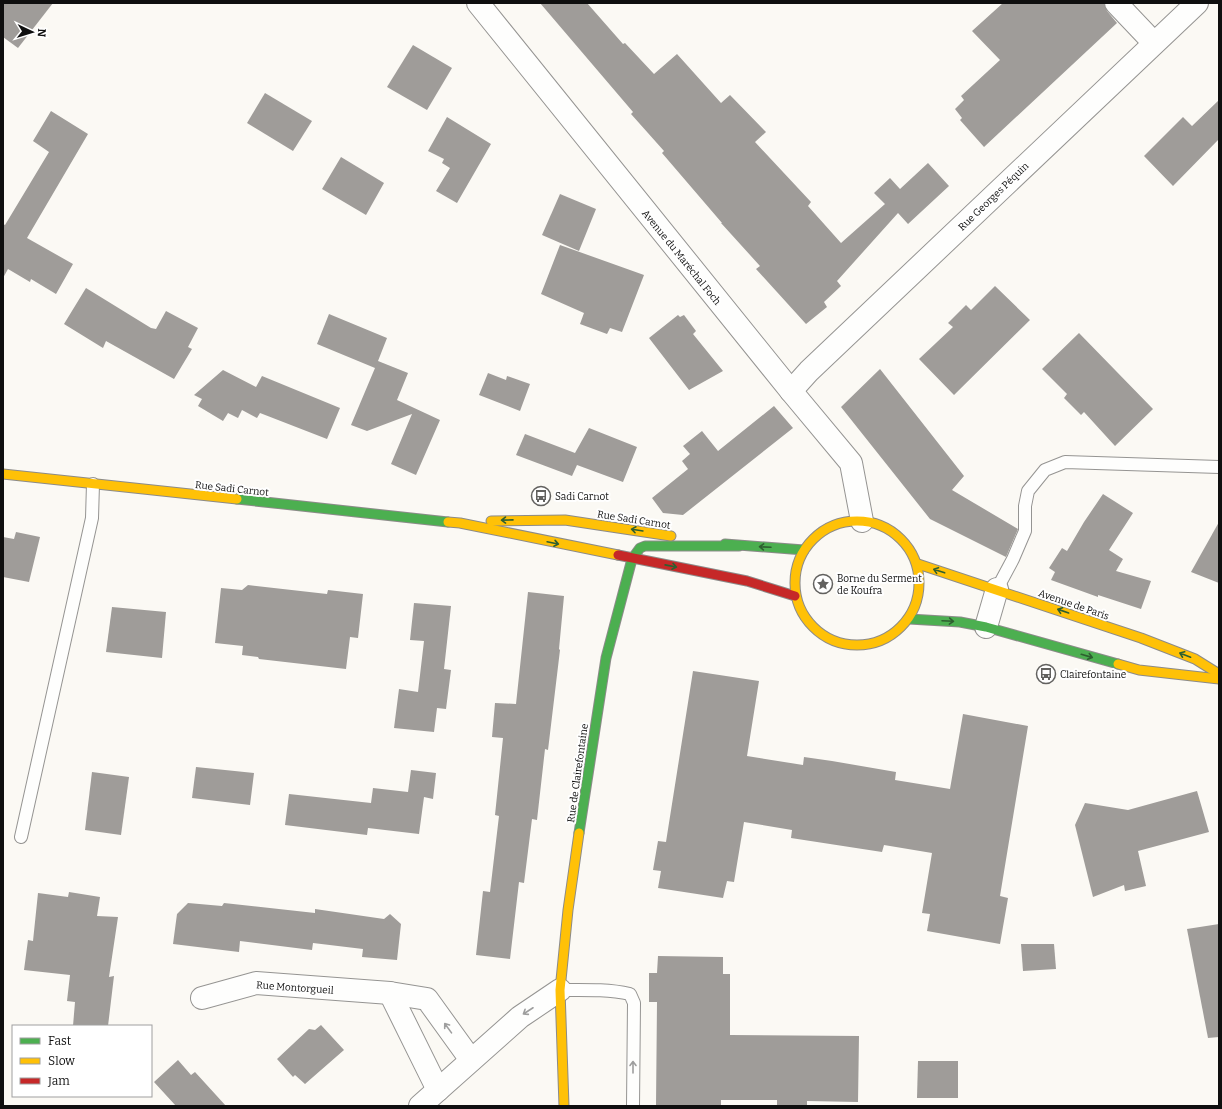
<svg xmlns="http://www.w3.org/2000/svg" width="1222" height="1109" viewBox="0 0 1222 1109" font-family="Bitter,serif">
	<rect width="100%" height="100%" fill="#fbf9f4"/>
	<g fill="#9f9c99">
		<path d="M 3,3 L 53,3 L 18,48 L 3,37 Z"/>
		<path d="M 540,3 L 587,3 L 623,44 L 625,43 L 654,74 L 677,54 L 721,103 L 730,95 L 766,132 L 755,142 L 811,202 L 808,206 L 841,243 L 885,204 L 874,193 L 890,178 L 900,189 L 928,163 L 949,186 L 908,224 L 898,213 L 837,281 L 841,286 L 824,302 L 827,307 L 806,324 L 756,269 L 760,266 L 721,223 L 722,223 L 662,153 L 664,151 L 631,114 L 633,112 Z"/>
		<path d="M 1003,3 L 1104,3 L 1107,11 L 1117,23 L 984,147 L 960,120 L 962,118 L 955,109 L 964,100 L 961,96 L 1000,60 L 972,31 Z"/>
		<path d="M 413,45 L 452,68 L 427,110 L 387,87 Z"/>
		<path d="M 265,93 L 312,121 L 293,151 L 247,123 Z"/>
		<path d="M 1219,100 L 1219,139 L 1173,186 L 1144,156 L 1183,117 L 1192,126 Z"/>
		<path d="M 51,111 L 88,134 L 27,238 L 73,264 L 56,294 L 31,279 L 30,282 L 8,269 L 3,278 L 3,224 L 5,225 L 49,152 L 33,141 Z"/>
		<path d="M 447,117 L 491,144 L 457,203 L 436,191 L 450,168 L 442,163 L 444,159 L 428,151 Z"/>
		<path d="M 341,157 L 384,183 L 366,215 L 322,189 Z"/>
		<path d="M 560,194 L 596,209 L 579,251 L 542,235 Z"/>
		<path d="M 560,245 L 644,275 L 622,332 L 610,328 L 607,334 L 580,324 L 584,313 L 541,294 Z"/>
		<path d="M 995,286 L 1030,320 L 954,395 L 919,359 L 953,327 L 948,323 L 966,305 L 971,310 Z"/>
		<path d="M 86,288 L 151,328 L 156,329 L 166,311 L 198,328 L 188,347 L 192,349 L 174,379 L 106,341 L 103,348 L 64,324 Z"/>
		<path d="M 329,314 L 387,338 L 378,361 L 408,373 L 397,400 L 440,420 L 416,475 L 391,464 L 412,414 L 367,431 L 351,425 L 375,368 L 317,344 Z"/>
		<path d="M 678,315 L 680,317 L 684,315 L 696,331 L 693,334 L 723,371 L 689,390 L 649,338 Z"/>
		<path d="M 1079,333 L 1153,409 L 1115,446 L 1084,412 L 1081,415 L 1064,398 L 1067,394 L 1042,369 Z"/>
		<path d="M 880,369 L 964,476 L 952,490 L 1018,529 L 1006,557 L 930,519 L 841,407 Z"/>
		<path d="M 223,370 L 256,387 L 262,376 L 340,408 L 327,439 L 260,413 L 257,418 L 242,410 L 238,418 L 228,413 L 223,421 L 198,406 L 202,399 L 194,395 Z"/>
		<path d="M 488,373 L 506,380 L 507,376 L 530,384 L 520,411 L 479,395 Z"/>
		<path d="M 774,406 L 793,428 L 683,515 L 663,513 L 652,498 L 688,469 L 682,461 L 690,454 L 683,446 L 702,431 L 718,451 Z"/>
		<path d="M 589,428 L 637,447 L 623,482 L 577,465 L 572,476 L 516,455 L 525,434 L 575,453 Z"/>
		<path d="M 1103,494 L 1133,513 L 1109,550 L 1123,559 L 1116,571 L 1151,581 L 1141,609 L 1098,595 L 1098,597 L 1051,580 L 1055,572 L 1049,568 L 1062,548 L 1067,551 L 1084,522 Z"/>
		<path d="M 1219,522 L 1219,583 L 1191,572 Z"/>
		<path d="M 16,532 L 40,537 L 29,582 L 3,577 L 3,537 L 14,539 Z"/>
		<path d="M 248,585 L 327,594 L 328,590 L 363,594 L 358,638 L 350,637 L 346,669 L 259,659 L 258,657 L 242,655 L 243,646 L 215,643 L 221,588 L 242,590 Z"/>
		<path d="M 528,592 L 564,596 L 559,649 L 560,650 L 548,750 L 545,749 L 537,820 L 532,819 L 524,883 L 519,882 L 510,959 L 476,955 L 483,891 L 490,892 L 499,816 L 495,815 L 503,738 L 492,737 L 495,703 L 516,704 Z"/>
		<path d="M 414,603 L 451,606 L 444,669 L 451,670 L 446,709 L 437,708 L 434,732 L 394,728 L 399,689 L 418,692 L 424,641 L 410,640 Z"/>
		<path d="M 112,607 L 166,612 L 162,658 L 106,652 Z"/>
		<path d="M 693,671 L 759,681 L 747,756 L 803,765 L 804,757 L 832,761 L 896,772 L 895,780 L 950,789 L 963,714 L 1028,726 L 1000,896 L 1008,898 L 1000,944 L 927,931 L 930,914 L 922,913 L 932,853 L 884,845 L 882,852 L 791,838 L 792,830 L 744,822 L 734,882 L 727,881 L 723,898 L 658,888 L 661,871 L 653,870 L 658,841 L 666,842 Z"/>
		<path d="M 196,767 L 254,773 L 250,805 L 192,798 Z"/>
		<path d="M 411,770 L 436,773 L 433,799 L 424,797 L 419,834 L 368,828 L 367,835 L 285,825 L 289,794 L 371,803 L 373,788 L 408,792 Z"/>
		<path d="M 92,772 L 129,777 L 121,835 L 85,830 Z"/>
		<path d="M 1197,791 L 1209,832 L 1138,851 L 1146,886 L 1125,891 L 1124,885 L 1093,897 L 1075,825 L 1085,803 L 1128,810 Z"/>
		<path d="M 69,892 L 100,897 L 97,916 L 118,917 L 109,977 L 114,976 L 108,1026 L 73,1026 L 75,1002 L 67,1001 L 70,975 L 24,970 L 28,940 L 33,941 L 38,893 L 68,897 Z"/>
		<path d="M 188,903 L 222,906 L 224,903 L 315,913 L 315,909 L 384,919 L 390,914 L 401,924 L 397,960 L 362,957 L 363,949 L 313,943 L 312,950 L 240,941 L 239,952 L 173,944 L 177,914 Z"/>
		<path d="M 1219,924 L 1219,1037 L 1208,1038 L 1187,929 Z"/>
		<path d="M 1021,944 L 1054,944 L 1056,969 L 1023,971 Z"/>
		<path d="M 658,956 L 723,957 L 723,974 L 730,974 L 730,1035 L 859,1036 L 858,1102 L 807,1101 L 807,1106 L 777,1106 L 777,1100 L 721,1100 L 721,1106 L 656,1106 L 657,1002 L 649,1002 L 649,973 L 657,973 Z"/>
		<path d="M 321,1025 L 344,1050 L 305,1084 L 295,1075 L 293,1077 L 277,1059 L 309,1029 L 315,1030 Z"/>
		<path d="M 178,1060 L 191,1075 L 195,1072 L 226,1106 L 176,1106 L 154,1082 Z"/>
		<path d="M 918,1061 L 958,1061 L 958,1098 L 917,1098 Z"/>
	</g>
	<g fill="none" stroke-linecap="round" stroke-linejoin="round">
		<g stroke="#959492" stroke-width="14">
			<g id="lane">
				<path d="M 997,589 L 1013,559 L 1025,531 L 1025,506 L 1028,491 L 1045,470 L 1065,462 L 1219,467"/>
				<path d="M 21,837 L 92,518 L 93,484"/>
				<path d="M 560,990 C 584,990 607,989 630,994 L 634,1003 L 633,1106"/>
			</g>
		</g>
		<g stroke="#959492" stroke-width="24">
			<g id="street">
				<path d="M 478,3 L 791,391 L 851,463 L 862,521"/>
				<path d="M 1116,3 L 1154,43"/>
				<path d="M 791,391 L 809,371 L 1197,3"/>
				<path d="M 986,627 L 997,589"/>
				<path d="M 390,993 L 438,1090"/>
				<path d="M 202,998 L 256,983 L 390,993 L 427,999 L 471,1060"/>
				<path d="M 420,1106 L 520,1017 L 560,990"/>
			</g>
		</g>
		<g stroke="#8c8b89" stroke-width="11">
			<g id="fast">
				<path d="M 237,499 L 448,522"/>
				<path d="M 725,544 L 804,550"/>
				<path d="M 909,619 L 960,622 L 986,627 L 1118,664"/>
				<path d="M 579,833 L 606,658 L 632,559 L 640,548 L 645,546 L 739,546"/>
			</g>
		</g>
		<g stroke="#8c8b89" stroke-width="11">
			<g id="slow">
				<path d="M 3,474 L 237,499"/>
				<circle cx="857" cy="583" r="62"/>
				<path d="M 491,521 L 565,520 L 671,536"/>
				<path d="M 448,522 L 460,523 L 618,555"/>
				<path d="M 918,564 L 1141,638 L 1195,659 L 1219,674"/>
				<path d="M 1118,664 L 1139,670 L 1219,679"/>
				<path d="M 564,1106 L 560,990 L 568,910 L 579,833"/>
			</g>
		</g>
		<g stroke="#8c8b89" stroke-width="11">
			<path id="jam" d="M 618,555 L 747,581 L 795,596"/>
		</g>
		<use href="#lane" stroke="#fefefd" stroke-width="12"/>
		<use href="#street" stroke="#fefefd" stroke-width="22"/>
		<use href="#fast" stroke="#4caf50" stroke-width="9"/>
		<use href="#slow" stroke="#ffc107" stroke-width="9"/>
		<use href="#jam" stroke="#c62828" stroke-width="9"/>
	</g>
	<defs><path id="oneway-shaft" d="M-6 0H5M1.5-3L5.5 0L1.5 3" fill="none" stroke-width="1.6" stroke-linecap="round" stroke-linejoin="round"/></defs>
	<g stroke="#2e5f30">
		<use href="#oneway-shaft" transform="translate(507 520) rotate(179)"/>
		<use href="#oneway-shaft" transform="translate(637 530) rotate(-171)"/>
		<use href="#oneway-shaft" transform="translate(553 543) rotate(12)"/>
		<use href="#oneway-shaft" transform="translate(765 547) rotate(-177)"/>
		<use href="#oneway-shaft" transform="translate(671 566) rotate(11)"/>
		<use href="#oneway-shaft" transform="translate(939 571) rotate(-162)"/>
		<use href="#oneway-shaft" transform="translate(1063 611) rotate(-161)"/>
		<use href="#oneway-shaft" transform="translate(948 621) rotate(3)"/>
		<use href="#oneway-shaft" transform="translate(1185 655) rotate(-159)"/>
		<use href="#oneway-shaft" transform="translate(1087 656) rotate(16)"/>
	</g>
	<g stroke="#9e9e9e">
		<use href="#oneway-shaft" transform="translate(528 1011) rotate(147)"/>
		<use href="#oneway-shaft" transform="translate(448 1028) rotate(-126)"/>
		<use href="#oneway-shaft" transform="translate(633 1067) rotate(-90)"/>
	</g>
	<defs>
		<g id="bus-ring" transform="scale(1)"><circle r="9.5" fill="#fff" stroke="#62615f" stroke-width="1.5"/><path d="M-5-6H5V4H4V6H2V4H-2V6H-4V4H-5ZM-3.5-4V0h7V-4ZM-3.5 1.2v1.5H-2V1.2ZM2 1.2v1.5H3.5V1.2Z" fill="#62615f"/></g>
		<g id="sight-ring" transform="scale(1)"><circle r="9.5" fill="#fff" stroke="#62615f" stroke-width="1.5"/><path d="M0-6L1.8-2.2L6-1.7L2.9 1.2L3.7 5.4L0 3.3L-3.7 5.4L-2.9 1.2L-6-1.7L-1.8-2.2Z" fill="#62615f"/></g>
	</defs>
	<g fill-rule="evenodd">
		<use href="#bus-ring" x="541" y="496"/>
		<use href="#sight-ring" x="823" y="584"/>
		<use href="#bus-ring" x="1046" y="674"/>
	</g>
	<g text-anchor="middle" stroke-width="4" stroke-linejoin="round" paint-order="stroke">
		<g font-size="10" fill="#0f0f0f" stroke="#fff">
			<text transform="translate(993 196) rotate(-44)" y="4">Rue Georges Péquin</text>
			<text transform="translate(682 257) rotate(51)" y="4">Avenue du Maréchal Foch</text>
			<text transform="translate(232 488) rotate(6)" y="4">Rue Sadi Carnot</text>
			<text transform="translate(634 519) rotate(9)" y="4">Rue Sadi Carnot</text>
			<text transform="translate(1074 604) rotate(19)" y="4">Avenue de Paris</text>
			<text transform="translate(577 773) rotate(-82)" y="4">Rue de Clairefontaine</text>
			<text transform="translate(295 987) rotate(4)" y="4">Rue Montorgueil</text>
		</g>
		<g font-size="10" fill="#0f0f0f" stroke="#fff" text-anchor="start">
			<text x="555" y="500">Sadi Carnot</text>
			<text x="837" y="582">Borne du Serment<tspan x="837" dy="12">de Koufra</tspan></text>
			<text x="1060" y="678">Clairefontaine</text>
		</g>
	</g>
	<rect width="1222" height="1109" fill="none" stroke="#0f0f0f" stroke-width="8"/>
	<rect x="12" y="1025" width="140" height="72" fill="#ffffff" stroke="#9f9f9f"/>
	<rect x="20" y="1038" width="20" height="6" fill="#4caf50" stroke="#9f9f9f"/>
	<text x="48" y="1045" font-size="12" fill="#0f0f0f">Fast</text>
	<rect x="20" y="1058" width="20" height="6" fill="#ffc107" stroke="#9f9f9f"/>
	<text x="48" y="1065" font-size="12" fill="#0f0f0f">Slow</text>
	<rect x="20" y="1078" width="20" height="6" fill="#c62828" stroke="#9f9f9f"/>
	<text x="48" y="1085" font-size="12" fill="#0f0f0f">Jam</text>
	<g transform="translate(32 32) rotate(94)" stroke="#ffffff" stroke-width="3" paint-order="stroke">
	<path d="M0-3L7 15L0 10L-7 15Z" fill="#0f0f0f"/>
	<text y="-6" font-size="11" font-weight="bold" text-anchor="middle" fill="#0f0f0f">N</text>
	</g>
</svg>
